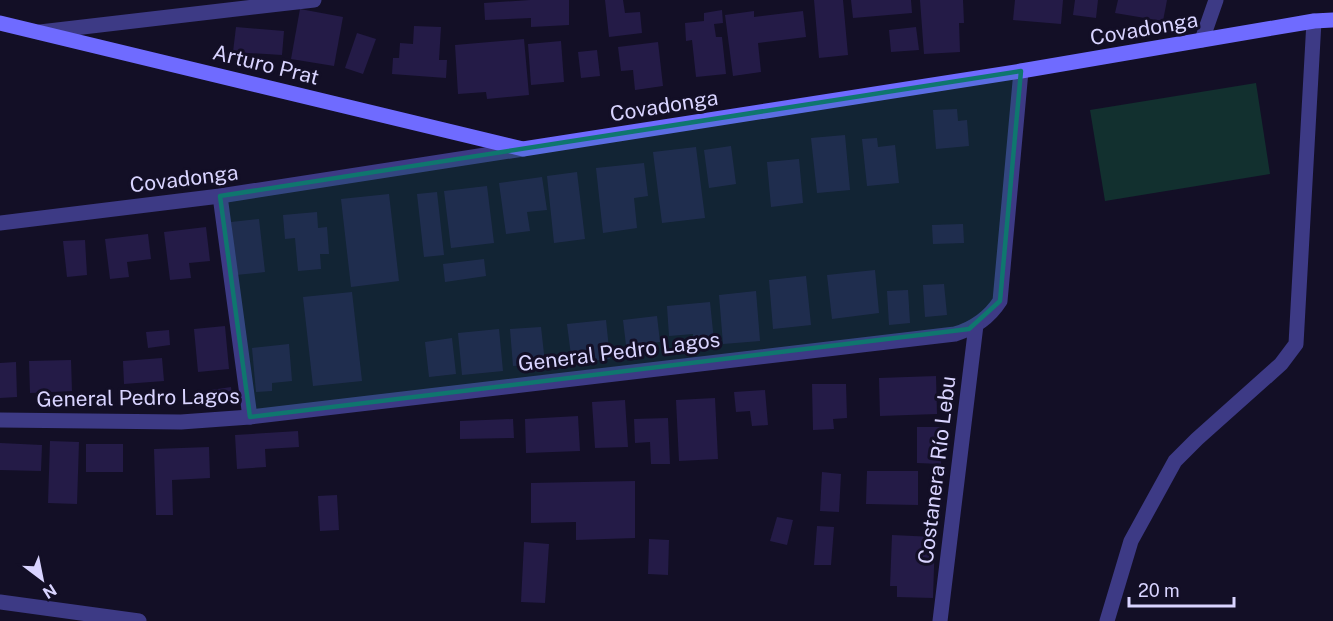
<svg xmlns="http://www.w3.org/2000/svg" width="1333" height="621" viewBox="0 0 1333 621" font-family="'Public Sans',sans-serif">
	<rect width="100%" height="100%" fill="#130f26"/>
	<path fill="#12302f" d="M 1256,83 L 1270,174 L 1105,201 L 1090,110 Z"/>
	<g fill="#241b47">
		<path d="M 530,0 L 569,0 L 569,25 L 531,27 L 531,18 L 485,20 L 484,3 Z"/>
		<path d="M 605,0 L 623,0 L 625,13 L 640,12 L 642,33 L 609,37 Z"/>
		<path d="M 814,0 L 843,0 L 848,55 L 819,58 Z"/>
		<path d="M 851,0 L 911,0 L 912,13 L 853,18 Z"/>
		<path d="M 920,0 L 963,0 L 964,23 L 959,23 L 960,52 L 924,54 Z"/>
		<path d="M 1015,0 L 1063,0 L 1061,24 L 1013,20 Z"/>
		<path d="M 1075,0 L 1098,0 L 1096,18 L 1073,15 Z"/>
		<path d="M 1118,0 L 1167,0 L 1163,21 L 1115,13 Z"/>
		<path d="M 300,9 L 343,17 L 334,66 L 291,59 Z"/>
		<path d="M 722,10 L 723,23 L 714,24 L 716,37 L 722,37 L 726,74 L 696,77 L 692,40 L 686,41 L 685,23 L 704,21 L 704,13 Z"/>
		<path d="M 754,11 L 754,17 L 803,11 L 806,37 L 758,43 L 761,72 L 733,76 L 725,15 Z"/>
		<path d="M 414,26 L 441,27 L 439,60 L 447,60 L 446,78 L 392,74 L 393,58 L 399,58 L 400,43 L 413,44 Z"/>
		<path d="M 236,27 L 284,31 L 282,55 L 233,52 Z"/>
		<path d="M 916,27 L 919,50 L 891,52 L 889,30 Z"/>
		<path d="M 357,33 L 376,39 L 363,74 L 345,68 Z"/>
		<path d="M 524,39 L 529,95 L 487,99 L 486,92 L 458,94 L 455,45 Z"/>
		<path d="M 561,41 L 564,82 L 531,85 L 528,44 Z"/>
		<path d="M 658,42 L 663,86 L 635,90 L 633,70 L 621,71 L 618,47 Z"/>
		<path d="M 597,50 L 600,76 L 581,78 L 578,52 Z"/>
		<path d="M 957,109 L 958,121 L 967,120 L 969,146 L 936,149 L 933,110 Z"/>
		<path d="M 845,135 L 850,190 L 817,193 L 811,138 Z"/>
		<path d="M 877,138 L 878,147 L 895,145 L 899,183 L 867,186 L 862,139 Z"/>
		<path d="M 731,146 L 736,184 L 709,188 L 704,150 Z"/>
		<path d="M 696,147 L 705,218 L 662,223 L 653,152 Z"/>
		<path d="M 799,159 L 803,203 L 771,207 L 767,162 Z"/>
		<path d="M 644,163 L 648,196 L 634,198 L 637,228 L 603,233 L 596,168 Z"/>
		<path d="M 577,172 L 585,239 L 554,243 L 547,176 Z"/>
		<path d="M 542,177 L 547,210 L 527,212 L 530,231 L 506,234 L 499,183 Z"/>
		<path d="M 487,186 L 494,243 L 451,248 L 444,191 Z"/>
		<path d="M 437,192 L 444,255 L 424,257 L 417,194 Z"/>
		<path d="M 389,194 L 399,281 L 351,287 L 341,199 Z"/>
		<path d="M 317,212 L 318,228 L 327,227 L 329,254 L 320,254 L 321,269 L 298,271 L 295,238 L 285,239 L 283,215 Z"/>
		<path d="M 259,219 L 265,272 L 236,275 L 231,222 Z"/>
		<path d="M 963,224 L 964,243 L 933,244 L 932,225 Z"/>
		<path d="M 206,227 L 210,261 L 189,263 L 191,278 L 170,280 L 164,232 Z"/>
		<path d="M 148,234 L 151,259 L 127,262 L 129,277 L 110,279 L 105,239 Z"/>
		<path d="M 85,240 L 87,275 L 67,277 L 63,241 Z"/>
		<path d="M 484,259 L 486,276 L 445,282 L 443,264 Z"/>
		<path d="M 875,270 L 879,313 L 832,319 L 827,275 Z"/>
		<path d="M 806,276 L 811,325 L 773,329 L 769,280 Z"/>
		<path d="M 944,284 L 947,315 L 925,317 L 923,285 Z"/>
		<path d="M 908,290 L 910,323 L 889,325 L 887,291 Z"/>
		<path d="M 756,291 L 760,341 L 723,344 L 719,295 Z"/>
		<path d="M 352,292 L 362,381 L 313,386 L 303,297 Z"/>
		<path d="M 710,302 L 714,341 L 694,343 L 693,334 L 669,336 L 667,306 Z"/>
		<path d="M 657,316 L 660,342 L 626,345 L 623,320 Z"/>
		<path d="M 606,320 L 610,359 L 572,363 L 567,324 Z"/>
		<path d="M 225,326 L 229,369 L 198,372 L 194,329 Z"/>
		<path d="M 541,327 L 545,363 L 513,366 L 510,329 Z"/>
		<path d="M 499,329 L 503,371 L 462,375 L 458,333 Z"/>
		<path d="M 169,330 L 170,345 L 148,348 L 146,332 Z"/>
		<path d="M 452,338 L 456,374 L 429,377 L 425,342 Z"/>
		<path d="M 289,344 L 292,381 L 272,383 L 272,391 L 256,392 L 252,348 Z"/>
		<path d="M 162,358 L 164,381 L 124,384 L 123,361 Z"/>
		<path d="M 71,360 L 72,391 L 30,393 L 29,361 Z"/>
		<path d="M 16,362 L 17,397 L 0,398 L 0,363 Z"/>
		<path d="M 936,376 L 937,414 L 880,416 L 879,378 Z"/>
		<path d="M 812,384 L 846,384 L 847,418 L 833,419 L 834,429 L 813,430 Z"/>
		<path d="M 231,387 L 233,403 L 213,405 L 211,390 Z"/>
		<path d="M 765,390 L 768,425 L 752,426 L 750,411 L 736,412 L 734,392 Z"/>
		<path d="M 715,398 L 718,459 L 679,461 L 676,400 Z"/>
		<path d="M 625,400 L 628,447 L 595,448 L 592,402 Z"/>
		<path d="M 578,416 L 580,451 L 526,453 L 525,419 Z"/>
		<path d="M 668,418 L 670,464 L 651,464 L 650,442 L 635,443 L 634,419 Z"/>
		<path d="M 513,419 L 514,438 L 460,439 L 460,421 Z"/>
		<path d="M 917,427 L 942,427 L 941,464 L 917,463 Z"/>
		<path d="M 298,431 L 299,447 L 265,449 L 266,467 L 237,469 L 235,435 Z"/>
		<path d="M 50,441 L 79,442 L 77,504 L 48,503 Z"/>
		<path d="M 0,443 L 42,445 L 41,471 L 0,470 Z"/>
		<rect x="86" y="444" width="37" height="28"/>
		<path d="M 209,447 L 210,478 L 172,480 L 173,515 L 156,515 L 154,449 Z"/>
		<path d="M 867,471 L 918,471 L 918,505 L 866,504 Z"/>
		<path d="M 822,472 L 841,474 L 839,512 L 820,511 Z"/>
		<path d="M 635,481 L 635,538 L 576,540 L 576,522 L 531,523 L 531,483 Z"/>
		<path d="M 337,495 L 339,530 L 320,531 L 318,496 Z"/>
		<path d="M 777,517 L 793,520 L 787,545 L 770,541 Z"/>
		<path d="M 817,526 L 834,527 L 831,565 L 814,565 Z"/>
		<path d="M 892,535 L 935,537 L 933,598 L 897,597 L 897,586 L 890,586 Z"/>
		<path d="M 649,539 L 669,540 L 668,575 L 648,574 Z"/>
		<path d="M 524,542 L 549,544 L 545,603 L 521,602 Z"/>
	</g>
	<g fill="none" stroke-linecap="round" stroke-linejoin="round">
		<path stroke="#3d3a85" stroke-width="15" d="M 1107,621 L 1131,541 L 1175,461 L 1197,439 L 1281,364 L 1296,344 L 1314,21"/>
		<g stroke="#3d3a85" stroke-width="15">
			<path d="M 40,32 L 314,0"/>
			<path d="M 1202,40 L 1216,0"/>
			<path d="M 220,196 L 250,417"/>
			<path d="M 0,223 L 220,196 L 523,149"/>
			<path d="M 0,420 L 181,422 L 250,417 L 955,334 C 975,328 989,318 1000,301 L 1021,71"/>
			<path d="M 0,602 L 139,621"/>
			<path d="M 940,621 L 976,325"/>
		</g>
		<path stroke="#6f6bff" stroke-width="15" d="M 0,23 L 523,149 L 1021,71 L 1314,21 L 1333,20"/>
	</g>
	<path fill="#0f766e" fill-opacity="0.2" stroke="#0f766e" stroke-width="4.5" stroke-linejoin="round" d="M 1021,71 L 1000,301 L 969,329 L 250,417 L 220,196 Z"/>
	<g text-anchor="middle" stroke-width="6" stroke-linejoin="round" paint-order="stroke">
		<g font-size="21" fill="#d9d4ff" stroke="#130f26">
			<text transform="translate(1144 29) rotate(-10)" y="7">Covadonga</text>
			<text transform="translate(266 65) rotate(14)" y="7">Arturo Prat</text>
			<text transform="translate(664 106) rotate(-9)" y="7">Covadonga</text>
			<text transform="translate(184 179) rotate(-7)" y="7">Covadonga</text>
			<text transform="translate(619 352) rotate(-7)" y="7">General Pedro Lagos</text>
			<text transform="translate(138 398) rotate(-1)" y="7">General Pedro Lagos</text>
			<text transform="translate(937 470) rotate(-83)" y="7">Costanera Río Lebu</text>
		</g>
	</g>
	<g transform="translate(42 579) rotate(148)" stroke="#130f26" stroke-width="4.5" paint-order="stroke">
	<path d="M0-4.5L10 22L0 15L-10 22Z" fill="#d9d4ff"/>
	<text y="-9" font-size="16" font-weight="bold" text-anchor="middle" fill="#d9d4ff">N</text>
	</g>
	<path d="M1129 597v9h105v-9" fill="none" stroke="#d9d4ff" stroke-width="3"/>
	<text x="1138" y="597" font-size="18" fill="#d9d4ff" stroke="#130f26" stroke-width="4.5" paint-order="stroke">20 m</text>
</svg>
